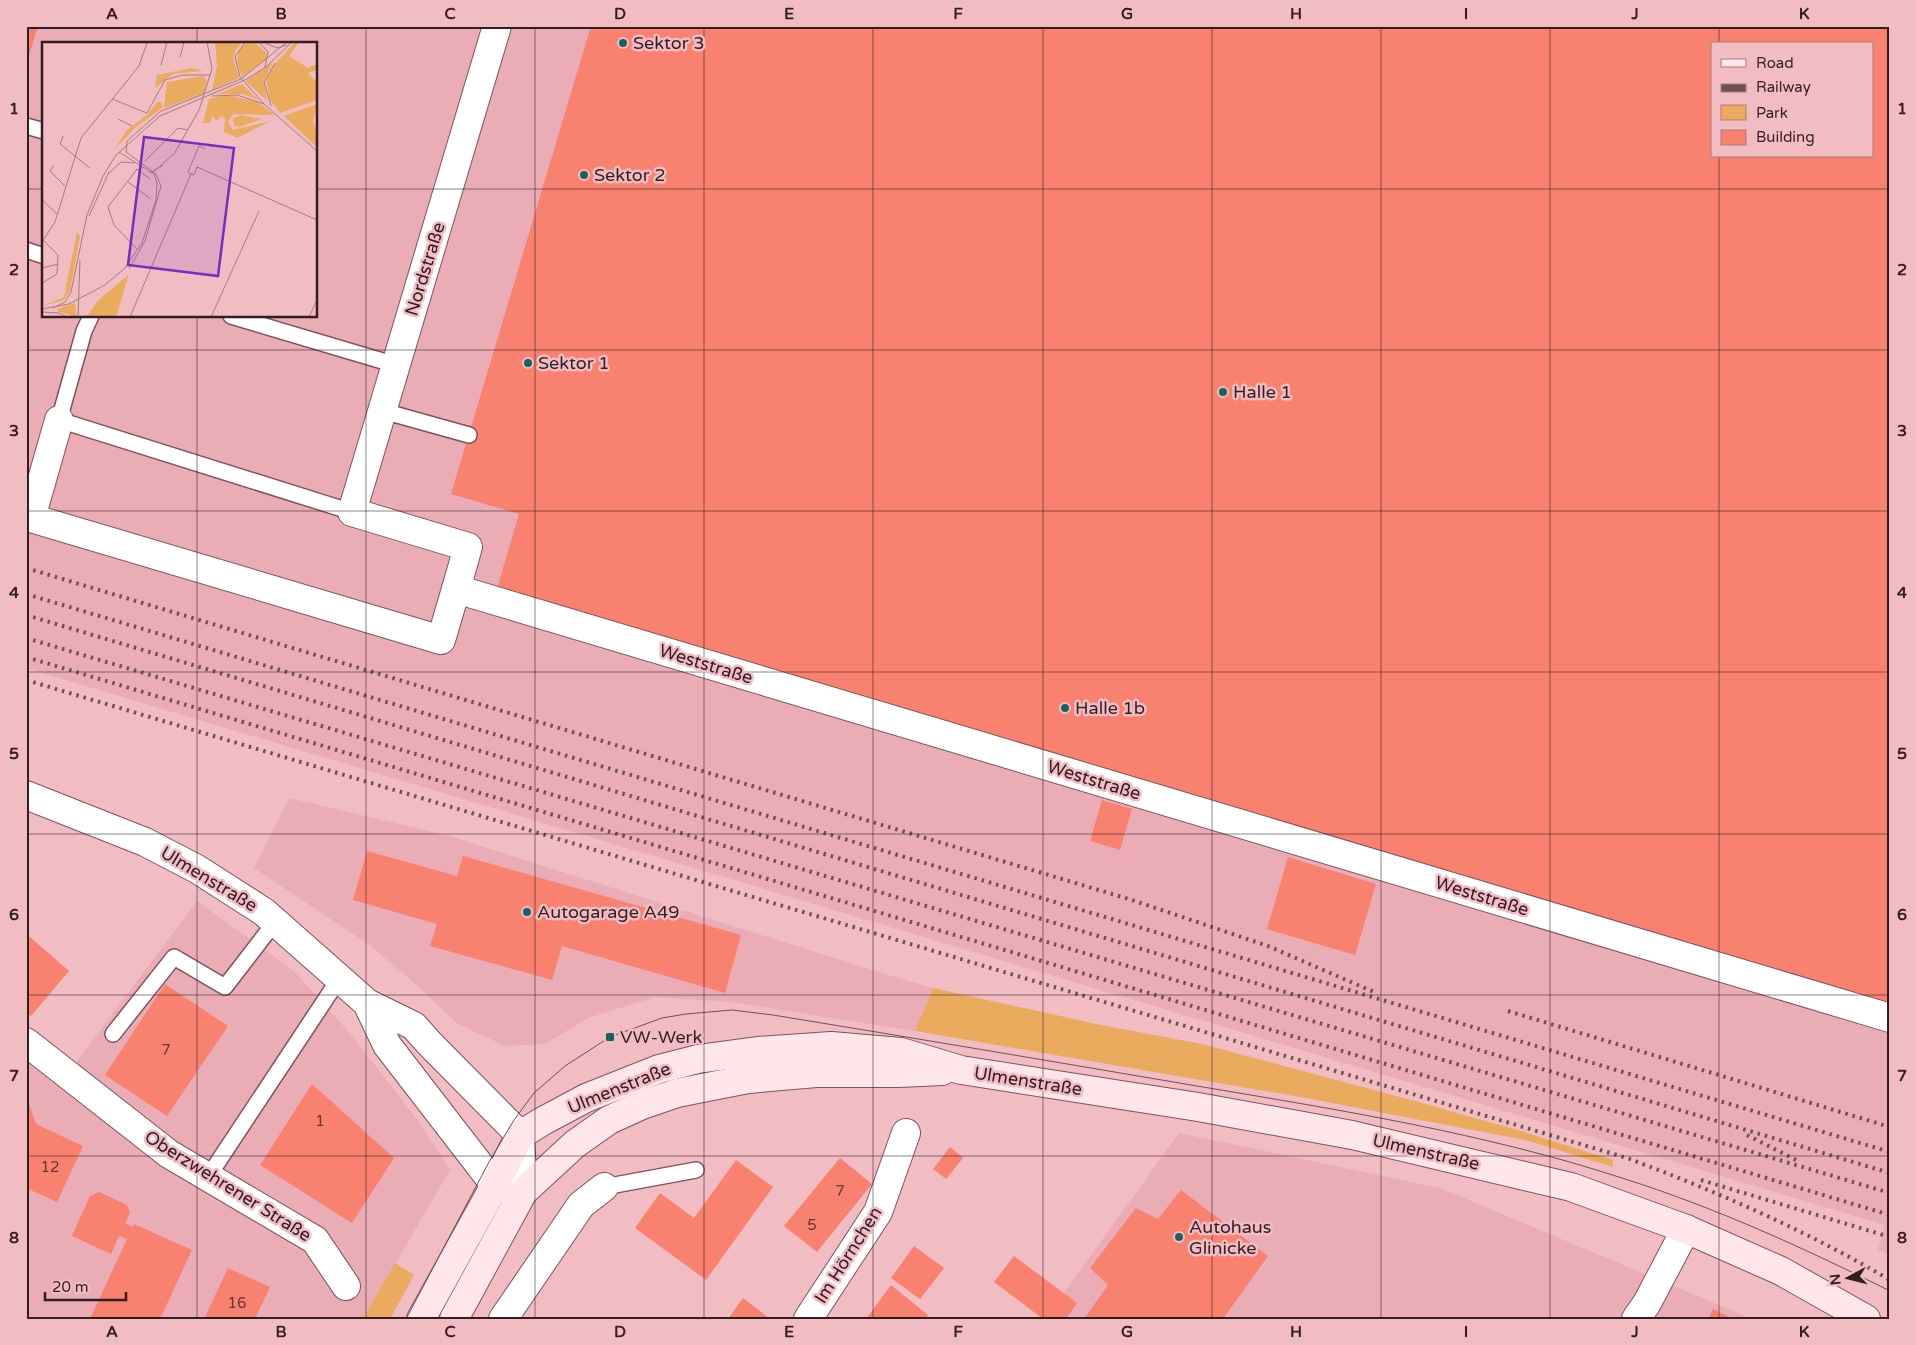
<svg xmlns="http://www.w3.org/2000/svg" width="1916" height="1345" viewBox="0 0 1916 1345" font-family="'Varela Round',sans-serif">
	<rect width="100%" height="100%" fill="#f2bcc3"/>
	<g fill="#eaadb5" fill-rule="evenodd">
		<path d="M 38,26 L 1890,26 L 1890,1255 L 1878,1250 L 1885,1225 L 26,668 L 26,64 ZM 44,44 L 316,44 L 316,316 L 44,316 ZM 1712,44 L 1872,44 L 1872,156 L 1712,156 Z"/>
		<path d="M 289,798 L 446,835 L 885,974 L 933,988 L 915,1031 L 731,1002 L 655,997 L 588,1018 L 545,1044 L 505,1046 L 458,1024 L 413,982 L 371,946 L 254,868 Z"/>
		<path d="M 197,901 L 294,971 L 354,1038 L 418,1121 L 450,1170 L 363,1319 L 26,1319 L 26,1061 L 58,1086 Z"/>
		<path d="M 1179,1133 L 1440,1188 L 1752,1319 L 1045,1319 Z"/>
	</g>
	<g fill="#eaab5e">
		<path d="M 933,988 L 1101,1025 L 1202,1044 L 1415,1101 L 1524,1132 L 1613,1160 L 1613,1167 L 1525,1140 L 1306,1098 L 915,1031 Z"/>
		<path d="M 395,1263 L 414,1275 L 390,1319 L 363,1319 Z"/>
	</g>
	<g fill="#f8816f" fill-rule="evenodd">
		<path d="M 26,26 L 38,26 L 27,62 L 26,62 Z"/>
		<path d="M 591,26 L 1890,26 L 1890,1010 L 496,592 L 519,514 L 451,494 ZM 1712,44 L 1872,44 L 1872,156 L 1712,156 Z"/>
		<path d="M 1102,800 L 1132,809 L 1120,850 L 1090,841 Z"/>
		<path d="M 367,851 L 457,876 L 463,856 L 741,935 L 725,993 L 562,946 L 552,980 L 430,946 L 437,924 L 353,900 Z"/>
		<path d="M 1288,857 L 1376,884 L 1355,955 L 1267,929 Z"/>
		<path d="M 30,937 L 69,971 L 31,1016 L 26,1013 L 26,941 Z"/>
		<path d="M 165,984 L 228,1026 L 167,1116 L 105,1075 Z"/>
		<path d="M 312,1084 L 394,1158 L 352,1223 L 260,1165 Z"/>
		<path d="M 28,1101 L 36,1124 L 83,1146 L 57,1202 L 26,1188 L 26,1102 Z"/>
		<path d="M 950,1147 L 963,1158 L 946,1179 L 933,1169 Z"/>
		<path d="M 840,1158 L 872,1184 L 817,1252 L 784,1226 Z"/>
		<path d="M 736,1160 L 773,1187 L 706,1280 L 635,1228 L 660,1193 L 694,1218 Z"/>
		<path d="M 1181,1190 L 1268,1256 L 1223,1319 L 1084,1319 L 1108,1285 L 1090,1268 L 1136,1208 L 1158,1219 Z"/>
		<path d="M 99,1192 L 127,1205 L 130,1213 L 125,1223 L 133,1227 L 134,1224 L 192,1250 L 160,1319 L 90,1319 L 127,1239 L 119,1236 L 111,1254 L 72,1236 L 90,1196 Z"/>
		<path d="M 914,1246 L 944,1268 L 920,1299 L 891,1278 Z"/>
		<path d="M 1014,1256 L 1077,1303 L 1066,1319 L 1043,1319 L 994,1282 Z"/>
		<path d="M 228,1268 L 270,1287 L 255,1319 L 204,1319 Z"/>
		<path d="M 891,1285 L 928,1315 L 926,1319 L 866,1319 Z"/>
		<path d="M 743,1298 L 770,1319 L 728,1319 Z"/>
		<path d="M 1713,1309 L 1733,1319 L 1708,1319 Z"/>
	</g>
	<g fill="none" stroke-linecap="round" stroke-linejoin="round">
		<g stroke="#815259" stroke-width="18">
			<g id="service">
				<path d="M 26,126 L 44,131"/>
				<path d="M 26,250 L 44,256"/>
				<path d="M 91,316 L 84,331 L 59,420 L 352,512"/>
				<path d="M 231,316 L 396,365"/>
				<path d="M 383,411 L 469,435"/>
				<path d="M 113,1034 L 174,957 L 225,987 L 275,922"/>
				<path d="M 208,1177 L 339,979"/>
				<path d="M 604,1187 L 696,1170"/>
			</g>
		</g>
		<g stroke="#815259" stroke-width="30">
			<g id="minor">
				<path d="M 497,26 L 352,512 L 468,547 L 456,589 L 1890,1018"/>
				<path d="M 59,420 L 31,518 L 441,640 L 456,589"/>
				<path d="M 26,795 L 145,842 L 197,869 L 264,912 L 367,1003 L 414,1026 L 429,1043 L 520,1135 L 523,1192 L 495,1185 L 387,1045 L 367,1003"/>
				<path d="M 26,1042 L 169,1154 L 315,1240 L 346,1286"/>
				<path d="M 503,1319 L 581,1205 L 604,1187"/>
				<path d="M 808,1319 L 878,1212 L 906,1133"/>
				<path d="M 1636,1319 L 1647,1303 L 1686,1229"/>
			</g>
		</g>
		<g stroke="#815259" stroke-width="30">
			<g id="secondary">
				<path d="M 421,1319 L 495,1185 L 520,1135 L 543,1121 L 586,1098 L 659,1069 L 698,1059 L 757,1051 L 831,1046 L 901,1052 L 961,1070 L 1198,1107 L 1352,1135 L 1571,1187 L 1686,1229 L 1781,1271 L 1866,1319"/>
				<path d="M 454,1319 L 523,1192 L 575,1144 L 609,1120 L 642,1105 L 677,1093 L 748,1079 L 816,1073 L 899,1073 L 942,1071"/>
			</g>
		</g>
		<use href="#service" stroke="#fff" stroke-width="15"/>
		<use href="#minor" stroke="#fff" stroke-width="28"/>
		<use href="#secondary" stroke="#fee6ea" stroke-width="28"/>
		<path stroke="#6f5055" stroke-width="1" d="M 406,1319 L 489,1162 L 514,1120 L 534,1093 L 565,1066 L 610,1037 L 662,1018 L 686,1014 L 732,1010 L 773,1015 C 914,1038 1056,1062 1197,1086 C 1340,1110 1484,1133 1622,1178 C 1714,1207 1804,1248 1890,1291"/>
		<g stroke="#6f5055" stroke-width="4" stroke-dasharray="2.5 5" stroke-linecap="butt">
			<path d="M 26,568 L 1132,900 L 1268,946 L 1374,992"/>
			<path d="M 26,594 L 1890,1152"/>
			<path d="M 26,615 L 1890,1173"/>
			<path d="M 26,638 L 1890,1193"/>
			<path d="M 26,657 L 1890,1215"/>
			<path d="M 26,680 L 1627,1158 C 1718,1192 1807,1231 1890,1280"/>
			<path d="M 1508,1011 L 1890,1127"/>
			<path d="M 1747,1135 L 1796,1160"/>
			<path d="M 1701,1180 L 1890,1237"/>
		</g>
	</g>
	<path fill="none" stroke="#321e21" stroke-width="1" stroke-opacity="0.55" d="M 197,26 L 197,44M 366,26 L 366,1319M 535,26 L 535,1319M 704,26 L 704,1319M 873,26 L 873,1319M 1043,26 L 1043,1319M 1212,26 L 1212,1319M 1381,26 L 1381,1319M 1550,26 L 1550,1319M 1719,26 L 1719,44M 1719,156 L 1719,1319M 26,189 L 44,189M 316,189 L 1890,189M 197,316 L 197,1319M 26,350 L 1890,350M 26,511 L 1890,511M 26,672 L 1890,672M 26,834 L 1890,834M 26,995 L 1890,995M 26,1156 L 1890,1156"/>
	<g fill="#15635f" stroke="#f2bcc3" stroke-width="2">
		<circle cx="623" cy="43" r="5"/>
		<circle cx="584" cy="175" r="5"/>
		<circle cx="528" cy="363" r="5"/>
		<circle cx="1223" cy="392" r="5"/>
		<circle cx="1065" cy="708" r="5"/>
		<circle cx="527" cy="912" r="5"/>
		<rect x="605" y="1032" width="10" height="10" rx="2.5"/>
		<circle cx="1179" cy="1237" r="5"/>
	</g>
	<g text-anchor="middle" stroke-width="5" stroke-linejoin="round" paint-order="stroke">
		<g font-size="15" fill="#643734">
			<text x="166" y="1055">7</text>
			<text x="320" y="1126">1</text>
			<text x="50" y="1172">12</text>
			<text x="840" y="1196">7</text>
			<text x="812" y="1230">5</text>
			<text x="237" y="1308">16</text>
		</g>
		<g font-size="18" fill="#321e21" stroke="#f2bcc3" text-anchor="start">
			<text x="633" y="49">Sektor 3</text>
			<text x="594" y="181">Sektor 2</text>
			<text x="538" y="369">Sektor 1</text>
			<text x="1233" y="398">Halle 1</text>
			<text x="1075" y="714">Halle 1b</text>
			<text x="537" y="918">Autogarage A49</text>
			<text x="620" y="1043">VW-Werk</text>
			<text x="1189" y="1233">Autohaus<tspan x="1189" dy="21">Glinicke</tspan></text>
		</g>
		<g font-size="18" fill="#321e21" stroke="#f2bcc3">
			<text transform="translate(425 269) rotate(-73)" y="6">Nordstraße</text>
			<text transform="translate(706 664) rotate(17)" y="6">Weststraße</text>
			<text transform="translate(1094 780) rotate(17)" y="6">Weststraße</text>
			<text transform="translate(209 879) rotate(31)" y="6">Ulmenstraße</text>
			<text transform="translate(1482 896) rotate(17)" y="6">Weststraße</text>
			<text transform="translate(1028 1081) rotate(9)" y="6">Ulmenstraße</text>
			<text transform="translate(619 1088) rotate(-22)" y="6">Ulmenstraße</text>
			<text transform="translate(1426 1152) rotate(13)" y="6">Ulmenstraße</text>
			<text transform="translate(228 1186) rotate(32)" y="6">Oberzwehrener Straße</text>
			<text transform="translate(848 1255) rotate(-58)" y="6">Im Hörnchen</text>
		</g>
	</g>
	<g transform="translate(42 42)">
		<rect width="275" height="275" fill="#f2bcc3"/>
		<path d="M 173,0 L 200,0 L 194,8 L 191,17 L 197,36 L 170,48 L 175,23 ZM 253,0 L 257,0 L 247,14 L 266,26 L 275,22 L 275,28 L 266,31 L 275,40 L 275,58 L 238,71 L 228,58 L 224,38 L 231,24 ZM 213,1 L 224,10 L 225,17 L 200,35 L 195,21 L 197,8 L 203,2 ZM 231,20 L 222,38 L 225,59 L 204,39 ZM 150,26 L 161,29 L 131,32 L 113,46 L 115,33 ZM 161,34 L 165,39 L 162,51 L 122,66 L 125,40 ZM 200,42 L 211,53 L 219,59 L 201,52 L 176,52 ZM 185,53 L 215,60 L 233,73 L 191,72 L 186,80 L 191,88 L 228,79 L 195,96 L 182,90 L 183,76 L 179,74 L 175,79 L 170,74 L 168,81 L 161,81 L 167,57 ZM 115,60 L 120,60 L 120,66 L 94,85 L 71,109 L 86,87 L 106,72 ZM 275,62 L 271,81 L 275,89 L 275,105 L 242,74 ZM 200,73 L 203,74 L 220,77 L 197,85 L 192,84 L 191,76 ZM 35,190 L 38,195 L 28,249 L 22,258 L 0,264 L 22,255 ZM 87,232 L 74,275 L 44,275 L 56,259 ZM 33,261 L 34,275 L 15,269 L 15,267 Z" fill="#eaab5e"/>
		<path fill="none" stroke="#a57d82" stroke-width="1" d="M 203,0 L 193,15 L 198,35 L 223,63 L 275,109M 217,0 L 226,10 L 223,25M 221,0 L 235,6 L 245,3M 138,15 L 142,0M 119,23 L 125,0M 170,54 L 195,53 L 222,62M 70,57 L 105,71 L 123,38 L 140,33 L 169,33M 229,64 L 222,40 L 233,21M 76,77 L 90,84M 21,94 L 18,102 L 48,126M 103,119 L 136,86 L 146,88M 12,123 L 8,129 L 23,144M 108,131 L 121,123M 110,131 L 132,112 L 157,68 L 170,27 L 165,0M 66,132 L 79,120 L 93,121M 149,132 L 146,130 L 157,104 L 163,107M 86,140 L 109,157M 0,158 L 15,172M 47,174 L 67,130M 0,197 L 16,213 L 15,232 L 0,241M 0,200 L 13,180 L 39,96 L 97,24 L 105,1M 96,208 L 72,183 L 66,165 L 95,127 L 108,137M 0,226 L 16,222M 87,227 L 103,199 L 119,144 L 114,132 L 84,110 L 85,99 L 119,69 L 199,37 L 245,0M 11,266 L 23,260 L 29,250 L 45,173 L 61,134 L 74,113 L 118,74 L 205,37 L 225,24 L 250,0M 0,267 L 27,262 L 63,243 L 83,226 L 100,201 L 114,158 L 115,141 L 112,132 L 77,110M 0,270 L 17,271 L 25,275M 36,275 L 38,218M 88,275 L 149,132 L 152,133 L 155,125 L 275,178M 169,275 L 217,169M 267,275 L 275,258"/>
		<path fill="#7b2cbf" fill-opacity="0.15" stroke="#7b2cbf" stroke-width="2.5" d="M 102,95 L 192,106 L 176,234 L 86,223 Z"/>
		<rect width="275" height="275" fill="none" stroke="#321e21" stroke-width="2.5"/>
	</g>
	<rect width="1916" height="1345" fill="none" stroke="#f2bcc3" stroke-width="55"/>
	<rect x="1711" y="42" width="162" height="115" fill="#f2bcc3" stroke="#a57d82"/>
	<rect x="1721" y="59" width="25" height="8" fill="#fee6ea" stroke="#a57d82"/>
	<text x="1756" y="68" font-size="15" fill="#321e21">Road</text>
	<rect x="1721" y="84" width="25" height="8" fill="#6f5055" stroke="#a57d82"/>
	<text x="1756" y="92" font-size="15" fill="#321e21">Railway</text>
	<rect x="1721" y="105" width="25" height="15" fill="#eaab5e" stroke="#a57d82"/>
	<text x="1756" y="118" font-size="15" fill="#321e21">Park</text>
	<rect x="1721" y="130" width="25" height="15" fill="#f8816f" stroke="#a57d82"/>
	<text x="1756" y="142" font-size="15" fill="#321e21">Building</text>
	<g transform="translate(1848 1278) rotate(263)" stroke="#f2bcc3" stroke-width="4" paint-order="stroke">
	<path d="M0-4L9 19L0 12L-9 19Z" fill="#321e21"/>
	<text y="-8" font-size="14" font-weight="bold" text-anchor="middle" fill="#321e21">N</text>
	</g>
	<path d="M45 1292v8h81v-8" fill="none" stroke="#321e21" stroke-width="2.5"/>
	<text x="52" y="1292" font-size="15" fill="#321e21" stroke="#f2bcc3" stroke-width="4" paint-order="stroke">20 m</text>
	<rect x="28" y="28" width="1860" height="1290" fill="none" stroke="#321e21" stroke-width="2"/>
	<g font-size="16" text-anchor="middle" font-weight="bold" fill="#321e21">
		<text x="112" y="19">A</text>
		<text x="281" y="19">B</text>
		<text x="450" y="19">C</text>
		<text x="620" y="19">D</text>
		<text x="789" y="19">E</text>
		<text x="958" y="19">F</text>
		<text x="1127" y="19">G</text>
		<text x="1296" y="19">H</text>
		<text x="1466" y="19">I</text>
		<text x="1635" y="19">J</text>
		<text x="1804" y="19">K</text>
		<text x="14" y="114">1</text>
		<text x="1902" y="114">1</text>
		<text x="14" y="275">2</text>
		<text x="1902" y="275">2</text>
		<text x="14" y="436">3</text>
		<text x="1902" y="436">3</text>
		<text x="14" y="598">4</text>
		<text x="1902" y="598">4</text>
		<text x="14" y="759">5</text>
		<text x="1902" y="759">5</text>
		<text x="14" y="920">6</text>
		<text x="1902" y="920">6</text>
		<text x="14" y="1081">7</text>
		<text x="1902" y="1081">7</text>
		<text x="14" y="1243">8</text>
		<text x="1902" y="1243">8</text>
		<text x="112" y="1337">A</text>
		<text x="281" y="1337">B</text>
		<text x="450" y="1337">C</text>
		<text x="620" y="1337">D</text>
		<text x="789" y="1337">E</text>
		<text x="958" y="1337">F</text>
		<text x="1127" y="1337">G</text>
		<text x="1296" y="1337">H</text>
		<text x="1466" y="1337">I</text>
		<text x="1635" y="1337">J</text>
		<text x="1804" y="1337">K</text>
	</g>
</svg>
